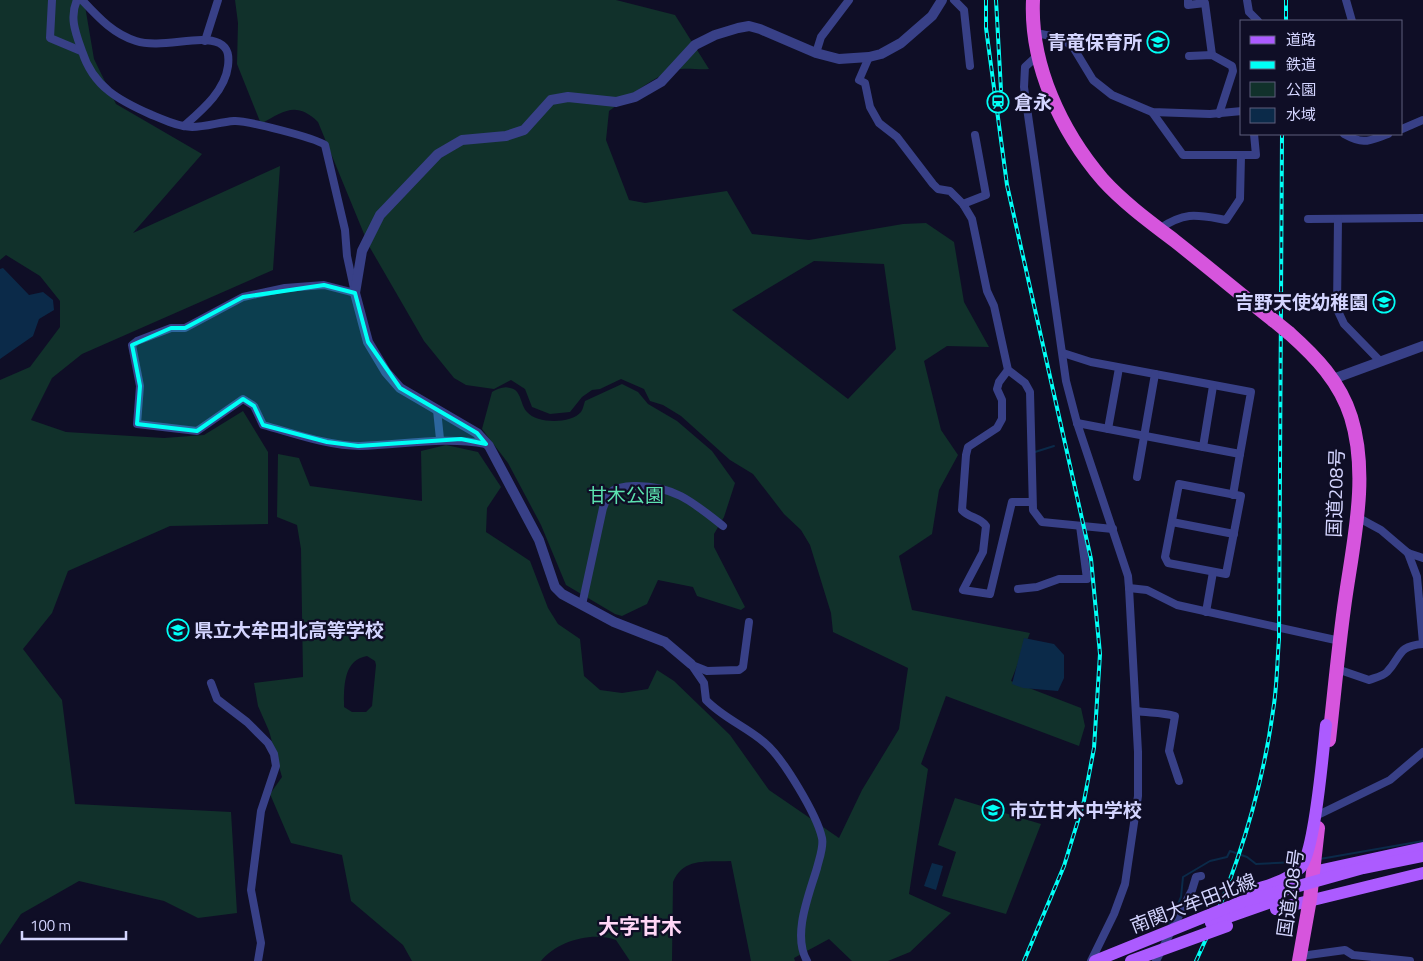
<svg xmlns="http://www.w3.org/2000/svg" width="1423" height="961" viewBox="0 0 1423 961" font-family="'Titillium Web','Noto Sans JP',sans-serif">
	<rect width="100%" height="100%" fill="#0f0e26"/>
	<g fill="#11312b" fill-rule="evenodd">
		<path d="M 0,0 L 84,0 L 94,59 L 116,104 L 202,154 L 133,233 L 280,166 L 273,270 L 82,354 L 52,378 L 31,420 L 66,432 L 164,438 L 204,435 L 243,411 L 268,452 L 268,524 L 170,526 L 68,571 L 52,613 L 23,649 L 62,700 L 75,804 L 231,812 L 237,913 L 198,918 L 164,901 L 79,881 L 21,914 L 0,945 L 0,380 L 30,367 L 60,327 L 60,301 L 40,276 L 6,255 L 0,260 Z"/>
		<path d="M 235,0 L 616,0 L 675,15 L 709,69 C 699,70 691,68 681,69 C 659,71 627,99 609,111 L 606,140 L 629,200 L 645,203 L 727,191 L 752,234 L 809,240 L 903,224 L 926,223 L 954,242 L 964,302 L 989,347 L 947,346 L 924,361 L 941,430 L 958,455 L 939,490 L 932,534 L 899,556 L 912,610 L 1030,633 L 1011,681 L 1081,708 L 1085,726 L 1079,746 L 946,696 L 921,764 L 928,769 L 909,894 L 951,913 L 910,952 L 888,961 L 852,961 L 829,939 L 794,958 L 795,961 L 751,961 L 731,861 C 708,862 683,857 673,882 L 672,961 L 630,961 L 616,940 C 592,931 557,941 541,961 L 412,961 L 403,945 L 351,901 L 342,855 L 291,843 L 270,794 L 282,777 L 269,731 L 258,706 L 254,683 L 303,677 L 301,549 L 297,525 L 277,517 L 278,454 L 299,458 L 310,486 L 422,501 L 421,451 L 446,445 L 478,452 L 501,487 L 487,508 L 486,532 L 530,561 L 548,608 L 558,624 L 580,639 L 584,676 L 600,690 L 622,693 L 648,689 L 657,670 L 674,681 L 730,735 L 769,790 L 839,838 L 862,790 L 899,729 L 908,668 L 833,632 L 831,613 L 810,545 L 801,530 L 784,514 L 753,474 L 730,460 L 681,416 L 663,405 L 650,401 L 644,389 L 621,379 L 600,389 L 592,390 L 582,397 L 570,412 L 550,414 L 532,407 L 525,389 L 511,380 L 494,389 L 466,385 L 454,378 L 424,341 L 369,246 L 318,122 C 296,101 284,111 261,124 L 237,64 L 238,23 ZM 814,261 L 884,264 L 896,349 L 848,399 L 732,310 ZM 367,656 L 375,661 L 376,665 L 372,706 L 366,712 L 352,712 L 344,707 C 344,687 343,660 367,656 Z"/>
		<path d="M 622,384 L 638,392 L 648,404 L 677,421 L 712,451 L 735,483 L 724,517 L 714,534 L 714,547 L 745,607 L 741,610 L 697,596 L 693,587 L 658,580 L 647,604 L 622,616 L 615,614 L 566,585 L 541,525 L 524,493 L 508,463 L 482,429 L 492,392 C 497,389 504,386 510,388 C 522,390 520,405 527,412 C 537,424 571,424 581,412 C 583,409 584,404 585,401 Z"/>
		<path d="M 955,798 L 1041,824 L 1006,914 L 942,896 L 956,852 L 938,845 Z"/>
	</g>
	<g fill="#0b2a49">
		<path d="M 3,268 L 29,295 L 43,292 L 53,300 L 54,310 L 39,319 L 33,336 L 0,359 L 0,269 Z"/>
		<path d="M 1024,638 L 1054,644 L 1064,655 L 1064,678 L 1058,691 L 1023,688 L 1012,684 Z"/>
		<path d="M 932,863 L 943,866 L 936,890 L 924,886 Z"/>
	</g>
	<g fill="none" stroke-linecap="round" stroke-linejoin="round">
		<g stroke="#0b2a49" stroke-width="2">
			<path d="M 1035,452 L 1054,446"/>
			<path d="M 1320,859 L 1423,841"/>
			<path d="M 1169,925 L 1181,897 L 1183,877 L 1210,861 L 1227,857 L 1230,851 L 1247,857 L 1256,864 L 1297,862"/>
		</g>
		<g stroke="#384087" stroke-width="8">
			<path d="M 52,0 L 50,38 L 81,51"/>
			<path d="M 77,0 C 69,18 76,34 82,51 C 93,87 120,101 152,115 C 165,120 178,127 192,127 C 206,127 220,122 234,121 C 245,120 316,138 325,145 L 345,230 L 347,256 L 355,293 L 324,285 L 285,288 L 243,297 L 185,328 L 171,328 L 137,341 L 132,345 L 140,386 L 137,424 L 197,431 L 243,399 L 254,406 L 263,425 C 293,433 328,446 360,446 C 404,445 442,436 486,444"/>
			<path d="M 82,0 C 98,17 113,34 136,41 C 161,49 200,34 219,43 C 229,48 229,57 228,66 C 225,91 202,110 184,126"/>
			<path d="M 954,0 L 964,10 L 970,66"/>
			<path d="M 1188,0 L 1188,5 L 1205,3 L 1212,55"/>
			<path d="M 1247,0 L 1249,12 L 1258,21"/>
			<path d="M 1346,0 L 1352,21"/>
			<path d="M 1036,33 L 1061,38 L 1073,47 L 1093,80 L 1112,95 L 1152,112 L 1210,114 L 1242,111"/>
			<path d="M 205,41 L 218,0"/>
			<path d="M 816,53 L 821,37 L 849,0"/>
			<path d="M 1038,55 L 1025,67 L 1024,87 L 1066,381 L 1077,423 L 1128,576 L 1129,588 L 1138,752 L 1138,796 L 1125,884 L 1114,914 L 1091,961"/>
			<path d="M 1189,56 L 1212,55 L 1232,66 L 1233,71 L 1219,114"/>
			<path d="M 869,57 L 859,80 L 865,83 L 870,107 L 879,123 L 897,137 L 933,184 L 938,189 L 950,191 L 963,204 L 972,219 L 987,291 L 994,306 L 1008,370 L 1025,383 L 1030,392 L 1033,510 L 1042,522 L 1113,529"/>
			<path d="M 1152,112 L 1183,155 L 1256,155 L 1254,134"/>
			<path d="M 1402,129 L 1423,120"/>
			<path d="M 1344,134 C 1364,145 1368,141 1388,134"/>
			<path d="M 963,204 L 986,195 L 975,135"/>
			<path d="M 1308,219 L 1423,218"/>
			<path d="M 1338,219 L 1337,309 L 1344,324 L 1380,361"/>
			<path d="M 1159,229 C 1186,211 1197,215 1226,220 L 1240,199 L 1241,156"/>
			<path d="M 1063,353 L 1091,362 L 1251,392 L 1240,454 L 1077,423"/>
			<path d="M 1008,370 L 999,382 L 997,389 L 1002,400 L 1002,419 L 997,428 L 968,447 L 966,455 L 962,510 C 969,518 980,517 986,526 L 983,552 L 963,590 L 990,594 L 1012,502 L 1032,502"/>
			<path d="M 437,410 L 440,439"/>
			<path d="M 1108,429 L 1119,368"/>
			<path d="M 1203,447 L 1213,386"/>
			<path d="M 1137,477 L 1155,374"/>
			<path d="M 1179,484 L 1241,496 L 1226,574 L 1168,563 L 1165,557 Z"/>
			<path d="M 1233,495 L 1240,454"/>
			<path d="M 1357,517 L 1381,530 L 1408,553 L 1423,558"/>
			<path d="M 1172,522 L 1234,534"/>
			<path d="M 1408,553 L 1417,577 L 1423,643"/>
			<path d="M 1129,588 L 1147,590 L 1177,605 L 1340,641"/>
			<path d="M 1018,589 L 1037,587 L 1059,579 L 1087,579 L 1080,526"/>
			<path d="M 582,605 L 603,508 C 610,489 613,487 634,486 C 673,485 693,502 723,526"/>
			<path d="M 1206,612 L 1213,572"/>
			<path d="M 691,664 L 704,683 L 706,700 C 723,718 747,727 765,743 C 783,758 817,815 822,838 C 824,847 819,859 817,868 C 809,895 792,935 807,961"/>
			<path d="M 692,665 L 707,671 L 739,670 L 743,667 L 749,622"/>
			<path d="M 1337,669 L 1369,680 C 1374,678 1383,676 1387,672 C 1402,656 1397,646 1423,644"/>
			<path d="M 211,683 L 217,699 L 247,722 L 268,743 L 274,754 L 276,766 L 261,811 L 251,890 L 261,943 L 258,961"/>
			<path d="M 1136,711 C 1149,713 1162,712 1175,716 L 1169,751 L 1179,781"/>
			<path d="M 1320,814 L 1390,780 L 1423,752"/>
			<path d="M 1301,956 L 1345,950 L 1353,955 L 1410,961"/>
			<path d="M 1156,961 L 1192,890 L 1196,877 L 1201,876"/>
		</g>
		<g stroke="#384087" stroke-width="10">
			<path d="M 1333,379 L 1423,346"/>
			<path d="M 691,664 L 665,642 L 614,622 L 562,594 L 555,587 L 539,540 L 489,446 L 477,433 L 400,388 L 386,372 L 368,342 L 355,293 L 362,251 L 380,215 L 438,154 L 462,140 L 506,136 L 524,130 L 551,100 L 568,97 L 616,102 L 635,97 L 661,82 L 695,45 L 715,35 L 738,28 L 749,26 L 760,29 L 816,53 L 839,59 L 869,57 L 881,54 L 901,43 L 932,16 L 942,0"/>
		</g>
		<g stroke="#ac5bff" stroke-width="12">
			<path d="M 1313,872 L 1423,848"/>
			<path d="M 1276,909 L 1423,873"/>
		</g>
		<g stroke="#d655dd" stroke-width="14">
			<path d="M 1033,0 C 1030,65 1061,131 1103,180 C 1124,203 1150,222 1175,241 C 1208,267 1240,294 1273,320"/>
			<path d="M 1289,333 C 1316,357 1340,382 1351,417 C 1370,478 1352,547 1344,608 C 1338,652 1334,696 1329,740"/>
			<path d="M 1299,961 L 1310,899 L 1318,828"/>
		</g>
		<g stroke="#00fff6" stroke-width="4">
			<g id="rail">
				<path d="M 986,0 L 986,28 L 1007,185 L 1091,559 L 1100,654 L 1094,748 L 1084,801 L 1064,866 L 1024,961"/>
				<path d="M 996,0 L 1001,90"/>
				<path d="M 1286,0 L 1286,21"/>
				<path d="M 1196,961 C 1233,882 1261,798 1273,711 C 1277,688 1277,663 1279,639 L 1282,134"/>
			</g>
		</g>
		<use href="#rail" stroke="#0f0e26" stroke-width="2" stroke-dasharray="5.5" stroke-linecap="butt"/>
		<g stroke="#ac5bff" stroke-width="12">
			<path d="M 1252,891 C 1268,885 1287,881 1300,868 C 1315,854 1323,750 1326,725"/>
			<path d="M 1211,923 L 1277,900"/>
			<path d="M 1095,961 L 1241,902 L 1363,868 L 1423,856"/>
			<path d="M 1131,961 L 1227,926"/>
		</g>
		<path stroke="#d655dd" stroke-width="14" d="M 1273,320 L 1289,333"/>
	</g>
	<path fill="#00fff6" fill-opacity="0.2" stroke="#00fff6" stroke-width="4" stroke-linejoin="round" d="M 324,285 L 355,293 L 368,342 L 400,388 L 477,433 L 486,444 L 461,439 L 358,446 L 327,442 L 263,425 L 254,406 L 243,399 L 197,431 L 137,424 L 140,386 L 132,345 L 171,328 L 185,328 L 243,297 Z"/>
	<defs>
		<g id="school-ring" transform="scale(1.125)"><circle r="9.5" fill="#0f0e26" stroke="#00fff6" stroke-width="1.5"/><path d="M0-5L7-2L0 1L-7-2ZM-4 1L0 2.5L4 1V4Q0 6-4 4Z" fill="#00fff6"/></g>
		<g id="station-ring" transform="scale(1.125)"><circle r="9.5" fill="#0f0e26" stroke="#00fff6" stroke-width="1.5"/><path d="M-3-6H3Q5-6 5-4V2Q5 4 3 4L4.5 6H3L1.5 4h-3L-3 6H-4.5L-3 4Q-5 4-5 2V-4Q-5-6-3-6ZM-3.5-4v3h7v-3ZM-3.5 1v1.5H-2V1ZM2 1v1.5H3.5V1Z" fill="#00fff6"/></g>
	</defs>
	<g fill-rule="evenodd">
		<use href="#school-ring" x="1158" y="42"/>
		<use href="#station-ring" x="998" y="102"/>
		<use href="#school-ring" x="1384" y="302"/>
		<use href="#school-ring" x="178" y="630"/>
		<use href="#school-ring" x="993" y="810"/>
	</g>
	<g text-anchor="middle" stroke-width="4.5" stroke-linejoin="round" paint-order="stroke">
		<g font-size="19" font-weight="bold" fill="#d4d5ff" stroke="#0f0e26" text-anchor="start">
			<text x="1142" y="49" text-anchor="end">青竜保育所</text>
			<text x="1014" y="109">倉永</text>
			<text x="1368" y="309" text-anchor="end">吉野天使幼稚園</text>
			<text x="194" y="637">県立大牟田北高等学校</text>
			<text x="1009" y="817">市立甘木中学校</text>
		</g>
		<g font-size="19" fill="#d4d5ff" stroke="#0f0e26">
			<text transform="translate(1335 493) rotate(-88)" y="7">国道208号</text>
			<text transform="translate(1290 893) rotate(-82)" y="7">国道208号</text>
			<text transform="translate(1193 903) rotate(-21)" y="7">南関大牟田北線</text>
		</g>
		<g font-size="19" fill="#5ce3af" stroke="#0f0e26">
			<text x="626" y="502">甘木公園</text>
		</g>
		<g font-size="21" font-weight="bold" fill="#ffd6f6" stroke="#0f0e26">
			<text x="640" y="934">大字甘木</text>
		</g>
	</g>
	<rect x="1240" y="20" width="162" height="115" fill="#0f0e26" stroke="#5e5e7d"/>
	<rect x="1250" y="36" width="25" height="8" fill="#ac5bff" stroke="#5e5e7d"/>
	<text x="1286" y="45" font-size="15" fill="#d4d5ff">道路</text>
	<rect x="1250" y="61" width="25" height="8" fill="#00fff6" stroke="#5e5e7d"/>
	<text x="1286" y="70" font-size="15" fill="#d4d5ff">鉄道</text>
	<rect x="1250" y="82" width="25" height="15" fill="#11312b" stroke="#5e5e7d"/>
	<text x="1286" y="95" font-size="15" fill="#d4d5ff">公園</text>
	<rect x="1250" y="108" width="25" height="15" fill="#0b2a49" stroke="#5e5e7d"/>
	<text x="1286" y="120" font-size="15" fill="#d4d5ff">水域</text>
	<path d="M22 931v8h104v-8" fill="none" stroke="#d4d5ff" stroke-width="2.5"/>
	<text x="30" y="931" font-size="15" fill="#d4d5ff" stroke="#0f0e26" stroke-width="4" paint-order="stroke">100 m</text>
</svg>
